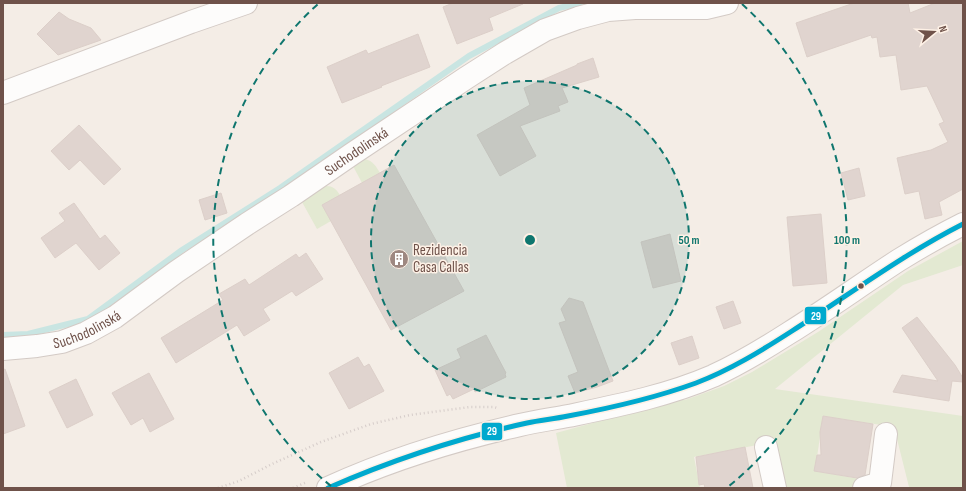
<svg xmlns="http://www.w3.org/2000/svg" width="966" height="491" viewBox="0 0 966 491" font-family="'Sofia Sans Condensed',sans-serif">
	<rect width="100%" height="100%" fill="#f4ede6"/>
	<g fill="#e3e9d2">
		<path d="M 365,159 C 373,161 376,166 380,173 L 362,183 L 353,166 L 363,160 Z"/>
		<path d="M 326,186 C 333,186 336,189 340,195 L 322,205 L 331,221 L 317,229 L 302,202 Z"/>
		<path d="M 963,241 L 963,265 L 903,285 L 775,389 L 963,416 L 963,488 L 917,488 L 909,487 L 894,427 L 823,416 L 815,471 L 871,481 L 848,488 L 783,488 L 773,442 L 694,457 L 700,488 L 567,488 L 556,433 L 677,400 L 685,400 L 724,386 L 752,372 L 818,332 L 908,271 Z"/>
	</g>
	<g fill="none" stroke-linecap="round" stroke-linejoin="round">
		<path stroke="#c9e5e2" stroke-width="6" d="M 3,335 L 28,334 L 88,319 L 182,250 L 280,188 L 469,56 L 559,8 L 580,3"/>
	</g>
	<g fill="#e0d4cf" stroke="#dccfc9">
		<path d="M 453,3 L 523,3 L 523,4 L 489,18 L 493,30 L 457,44 L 443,7 Z"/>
		<path d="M 854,3 L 908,3 L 910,13 L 935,3 L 963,3 L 963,189 L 939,202 L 942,215 L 925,219 L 919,191 L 905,194 L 897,158 L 931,150 L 948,142 L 939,124 L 944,122 L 927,86 L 901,90 L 896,55 L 880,57 L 877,37 L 872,38 L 871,35 L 807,57 L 796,23 Z"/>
		<path d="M 59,12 L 69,19 L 91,28 L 101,40 L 58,55 L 37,34 Z"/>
		<path d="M 418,34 L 430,67 L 381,86 L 382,87 L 342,103 L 327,67 L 366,50 L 368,54 Z"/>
		<path d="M 593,58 L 599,77 L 562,88 L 568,102 L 558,106 L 560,111 L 520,126 L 536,156 L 500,176 L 477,135 L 530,105 L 524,88 L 577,65 L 577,64 Z"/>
		<path d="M 79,125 L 121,169 L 104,185 L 80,160 L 69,170 L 51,151 Z"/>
		<path d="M 394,165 L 464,291 L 391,330 L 322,205 Z"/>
		<path d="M 859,168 L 865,196 L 848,200 L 841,173 Z"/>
		<path d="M 221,193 L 227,213 L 205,220 L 199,200 Z"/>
		<path d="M 74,203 L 100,239 L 105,235 L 120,253 L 99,270 L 76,243 L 55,258 L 41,238 L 65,221 L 59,213 Z"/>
		<path d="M 821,214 L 827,283 L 793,286 L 787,217 Z"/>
		<path d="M 670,234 L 681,281 L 653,288 L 641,242 Z"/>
		<path d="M 306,253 L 323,279 L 296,296 L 292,291 L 263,309 L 270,320 L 244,336 L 237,325 L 176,363 L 161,338 L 223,300 L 219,294 L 245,279 L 249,285 L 296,254 L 299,258 Z"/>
		<path d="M 569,298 L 583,302 L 613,381 L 597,387 L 575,393 L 568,376 L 578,372 L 559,323 L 566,321 L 561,309 Z"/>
		<path d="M 733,301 L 741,323 L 724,329 L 716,307 Z"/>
		<path d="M 917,317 L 955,365 L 963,378 L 963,382 L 952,381 L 949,401 L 893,392 L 902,375 L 938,381 L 902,328 Z"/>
		<path d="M 486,335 L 506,373 L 505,374 L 506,377 L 475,392 L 474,389 L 453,399 L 450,394 L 447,396 L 435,370 L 461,358 L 457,349 Z"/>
		<path d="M 692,336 L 699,358 L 679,365 L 671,343 Z"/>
		<path d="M 358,357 L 364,367 L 369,364 L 384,391 L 349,409 L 329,373 Z"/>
		<path d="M 5,369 L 25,426 L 3,434 L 3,370 Z"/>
		<path d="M 149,373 L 174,419 L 150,432 L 143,418 L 131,425 L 112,393 Z"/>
		<path d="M 76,379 L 93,415 L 67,428 L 49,392 Z"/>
		<path d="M 823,416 L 873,424 L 865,475 L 857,478 L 814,471 L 817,455 L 821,455 L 820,432 Z"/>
		<path d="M 745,447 L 753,488 L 705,488 L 704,484 L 699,485 L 696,457 Z"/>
	</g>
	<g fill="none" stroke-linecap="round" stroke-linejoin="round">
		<g stroke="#d3cac5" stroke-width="24">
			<g id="minor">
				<path d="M 3,93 L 191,22 L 246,3"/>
				<path id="s1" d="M 3,349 L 37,346 L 62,342 L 86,333 L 115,317 L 176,272 L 247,224 L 291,196 L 352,154 L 466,78 L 505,53 L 545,30 L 578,18 L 608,10 L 635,8 L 706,8 L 727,3"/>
				<path d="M 766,447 L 775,488"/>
				<path d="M 864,488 L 880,483 L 886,434"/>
			</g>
		</g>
		<g stroke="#d3cac5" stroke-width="24">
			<path id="tertiary" d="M 328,488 C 389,460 454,440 520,425 C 536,421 552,419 568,416 C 616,406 667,396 713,376 C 739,364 764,349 789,333 C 826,310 862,284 899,260 C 920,247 941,235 963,224"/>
		</g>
		<g stroke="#d5ccc9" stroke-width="2.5" stroke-dasharray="1 3" stroke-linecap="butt">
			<path d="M 218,488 L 239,481 L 272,464 L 321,442 L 371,424 L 410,415 L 470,407 L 494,407 L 497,408"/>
			<path d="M 293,488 L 307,482"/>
		</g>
		<use href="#minor" stroke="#fdfcfb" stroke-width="22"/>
		<use href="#tertiary" stroke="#fdfcfb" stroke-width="22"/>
		<g stroke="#fef1e6" stroke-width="8">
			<path id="bus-1" d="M 328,488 C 392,460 458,438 527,423 C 541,420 554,419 568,416 C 611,408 655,398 696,383 C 730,370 761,351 792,331 C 849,295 902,255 963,224"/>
		</g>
		<use href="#bus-1" stroke="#00a9ce" stroke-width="5"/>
	</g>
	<circle cx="530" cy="240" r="159" fill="#0f766e" fill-opacity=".12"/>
	<g fill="none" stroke="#0f766e" stroke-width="2" stroke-dasharray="7 5">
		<circle cx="530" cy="240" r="159"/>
		<path d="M331 486A317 317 0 0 1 318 4M742 4A317 317 0 0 1 729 486"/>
	</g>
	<defs>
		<g id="building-disc" transform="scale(1)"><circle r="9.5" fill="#9e8881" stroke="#fef1e6"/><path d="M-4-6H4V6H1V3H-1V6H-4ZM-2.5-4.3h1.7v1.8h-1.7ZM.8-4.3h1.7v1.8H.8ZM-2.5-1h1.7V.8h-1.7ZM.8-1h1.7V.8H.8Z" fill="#fff"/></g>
	</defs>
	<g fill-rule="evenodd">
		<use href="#building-disc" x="399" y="259"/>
	</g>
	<circle fill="#6f524a" stroke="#fef1e6" stroke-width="1.5" cx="861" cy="286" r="3.5"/>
	<g text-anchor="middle" stroke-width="3" stroke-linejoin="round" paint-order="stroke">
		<g font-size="15" fill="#6f524a" stroke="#fef1e6">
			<text dy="5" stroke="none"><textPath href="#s1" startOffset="411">Suchodolinská</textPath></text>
			<text dy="5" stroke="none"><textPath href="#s1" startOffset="87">Suchodolinská</textPath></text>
		</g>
		<g font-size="15" fill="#6f524a" stroke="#fef1e6" text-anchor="start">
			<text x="413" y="255">Rezidencia<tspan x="413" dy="17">Casa Callas</tspan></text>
		</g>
	</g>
	<circle cx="530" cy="240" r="6" fill="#0f766e" stroke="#fef1e6" stroke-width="2"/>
	<g font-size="12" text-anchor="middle" font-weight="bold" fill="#0f766e" stroke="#fef1e6" stroke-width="3" stroke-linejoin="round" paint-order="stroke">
		<text x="689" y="244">50 m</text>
		<text x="847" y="244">100 m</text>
	</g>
	<g stroke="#fef1e6" stroke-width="1.5">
		<rect x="804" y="306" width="23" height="19" rx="4" fill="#00a9ce"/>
		<rect x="481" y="422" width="22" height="19" rx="4" fill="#00a9ce"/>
	</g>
	<g font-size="11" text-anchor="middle" font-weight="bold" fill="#fff">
		<text x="816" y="320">29</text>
		<text x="492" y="435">29</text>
	</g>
	<rect width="966" height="491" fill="none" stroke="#6f524a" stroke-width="8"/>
	<g transform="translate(934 32) rotate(72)" stroke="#fef1e6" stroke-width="3" paint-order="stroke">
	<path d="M0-3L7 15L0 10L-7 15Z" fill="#6f524a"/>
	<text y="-6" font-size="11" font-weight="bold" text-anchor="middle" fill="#6f524a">N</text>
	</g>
</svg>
